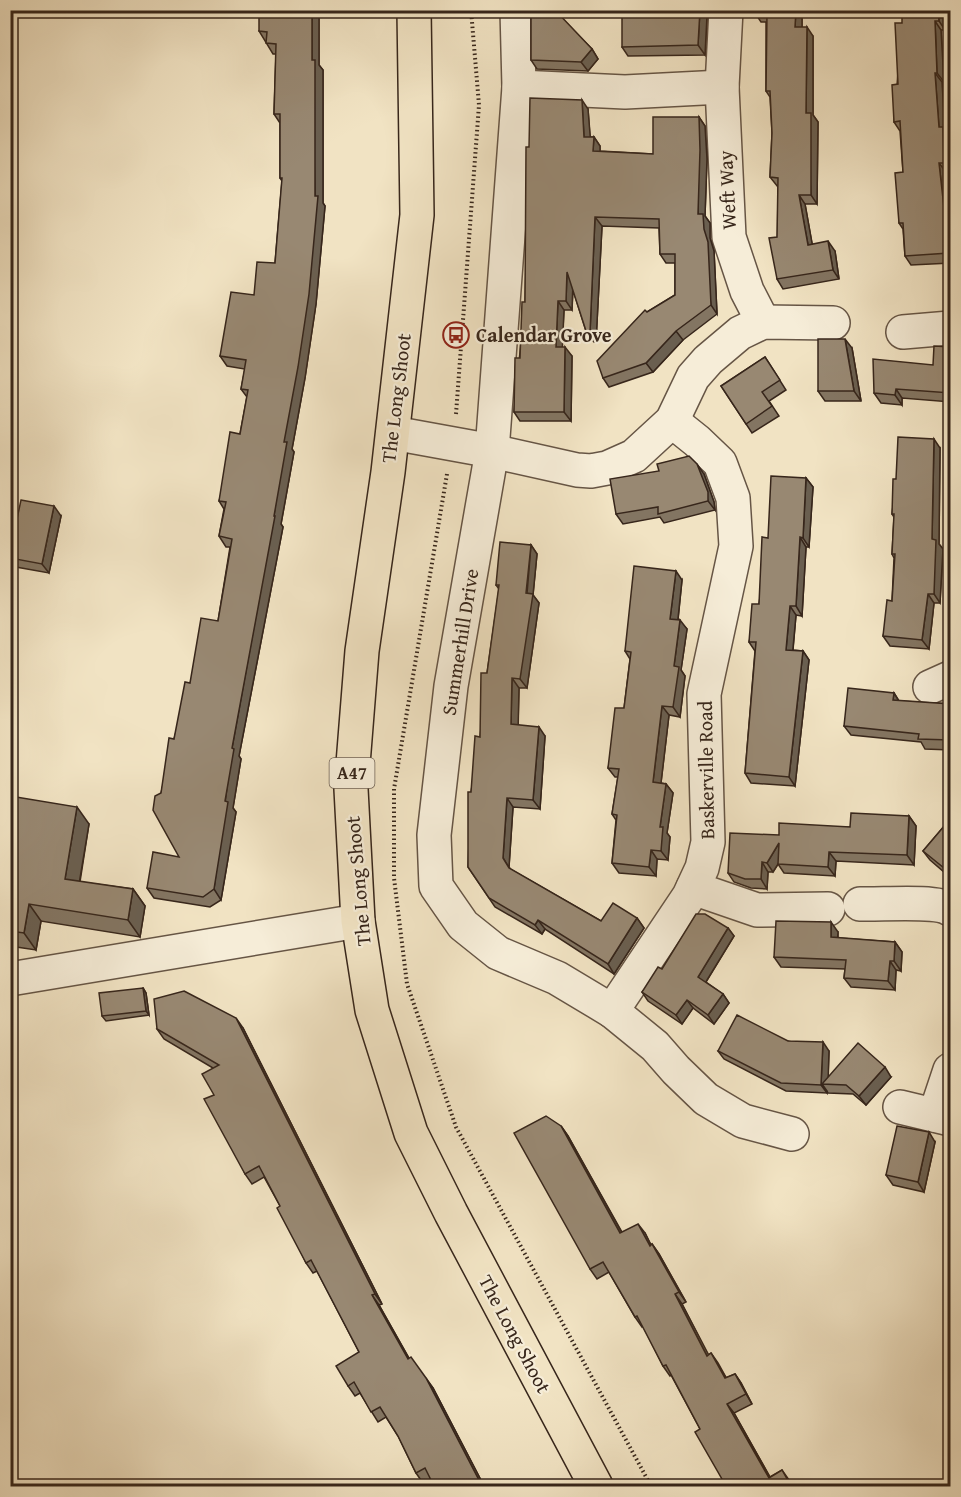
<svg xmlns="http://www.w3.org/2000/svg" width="961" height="1497" viewBox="0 0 961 1497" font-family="'Gentium Book Plus',serif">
	<rect width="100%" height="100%" fill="#f1e3c3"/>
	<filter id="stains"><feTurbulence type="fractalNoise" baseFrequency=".00333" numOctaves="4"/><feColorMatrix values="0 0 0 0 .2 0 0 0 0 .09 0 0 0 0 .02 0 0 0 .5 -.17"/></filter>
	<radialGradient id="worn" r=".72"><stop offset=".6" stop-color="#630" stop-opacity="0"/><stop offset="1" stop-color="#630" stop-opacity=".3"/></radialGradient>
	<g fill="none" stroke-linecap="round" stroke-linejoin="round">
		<g stroke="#665545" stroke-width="36">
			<g id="minor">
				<path d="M 517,10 L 519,87 L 492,451 L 451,686 L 434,835 L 436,886 L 463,925 L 498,953 L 557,978 L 612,1011 L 689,896 L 702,868 L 708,842 L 704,694 L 736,546 L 733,498 L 720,463 L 697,441 L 672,421"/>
				<path d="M 726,10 L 722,87 L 729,237 L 747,291 L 763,322"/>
				<path d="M 519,87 L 625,92 L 722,87"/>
				<path d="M 903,332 L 950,328"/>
				<path d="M 393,433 L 492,451 L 577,470 L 591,471 L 607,468 L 634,456 L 672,421 L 693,377 L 708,360 L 740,333 L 763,322 L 833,323"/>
				<path d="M 930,687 L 950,678"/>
				<path d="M 693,888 L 757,910 L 828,909"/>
				<path d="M 860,904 C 880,905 935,900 950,909"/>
				<path d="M 10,979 L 358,921"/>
				<path d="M 612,1011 L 655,1046 L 676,1070 L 706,1099 L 743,1121 L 792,1134"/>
				<path d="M 900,1107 L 950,1119"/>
				<path d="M 935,1115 L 950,1070"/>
			</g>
		</g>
		<g stroke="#37261b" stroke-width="36">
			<path id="major" d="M 414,10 L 417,215 L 388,472 L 362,651 L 351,789 L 358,921 L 372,1010 L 411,1133 L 451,1213 L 596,1486"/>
		</g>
		<g stroke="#37261b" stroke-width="4" stroke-dasharray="1.5 3" stroke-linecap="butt">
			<path d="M 456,414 L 479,105 L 471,10"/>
			<path d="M 447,474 L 394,789 L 394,878 L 407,984 L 456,1127 L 651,1486"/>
		</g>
		<use href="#minor" stroke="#f6edd8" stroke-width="33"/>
		<use href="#major" stroke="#f1e3c3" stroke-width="33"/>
	</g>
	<g fill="#837562" stroke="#37261b" stroke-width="1.5">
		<path d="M 319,10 L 319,65 L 323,70 L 323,203 L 325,206 L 316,304 L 305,378 L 292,449 L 294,452 L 281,524 L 283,527 L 239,756 L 241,759 L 233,808 L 236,812 L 221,900 L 210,907 L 154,898 L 147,888 L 179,857 L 161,793 L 174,739 L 190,683 L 218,621 L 230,547 L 226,547 L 219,536 L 224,509 L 219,501 L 240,434 L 247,397 L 241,389 L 245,369 L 227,366 L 220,356 L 254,295 L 275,263 L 282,181 L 280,178 L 280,123 L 274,114 L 276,54 L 273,54 L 259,31 Z"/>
		<path d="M 531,10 L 584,10 L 584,13 L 558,14 L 592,49 L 598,59 L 588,71 L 537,69 L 531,60 Z"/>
		<path d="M 700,10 L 703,10 L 707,16 L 705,55 L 628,56 L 622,47 Z"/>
		<path d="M 802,10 L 802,27 L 813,36 L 813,115 L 818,122 L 817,204 L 805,204 L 812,244 L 835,251 L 839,279 L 783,289 L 777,279 L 778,187 L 770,177 L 772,133 L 770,97 L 766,91 L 766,22 L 761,22 L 755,13 Z"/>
		<path d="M 944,10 L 945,30 L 941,30 L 944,82 L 942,82 L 945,130 L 949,136 L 951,164 L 951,172 L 946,172 L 951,216 L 951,263 L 911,265 L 905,256 L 903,229 L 899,223 L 903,172 L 900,131 L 894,122 L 902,23 Z"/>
		<path d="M 588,109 L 590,137 L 594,137 L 600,146 L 600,151 L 653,154 L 699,117 L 705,126 L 707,159 L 705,216 L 710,223 L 710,238 L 714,251 L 717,314 L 683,340 L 653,372 L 609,387 L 603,378 L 647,312 L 675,295 L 675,263 L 666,263 L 660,254 L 659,228 L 602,226 L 596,342 L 594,342 L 587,334 L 573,290 L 572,310 L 564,310 L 562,347 L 572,356 L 571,421 L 520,421 L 514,412 L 525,302 L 529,147 Z"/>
		<path d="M 951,347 L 951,402 L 902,398 L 902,405 L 881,403 L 874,393 L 933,365 Z"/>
		<path d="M 852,348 L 861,401 L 825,401 L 818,391 Z"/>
		<path d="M 765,357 L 786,390 L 769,401 L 779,416 L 752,433 L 721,386 Z"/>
		<path d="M 940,448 L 939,544 L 943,549 L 940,603 L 934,603 L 929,649 L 890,646 L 883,636 L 892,601 L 894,558 L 892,554 L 894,517 L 892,514 L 896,479 Z"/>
		<path d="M 704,474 L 714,502 L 715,510 L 664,523 L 660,517 L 623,524 L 616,514 Z"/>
		<path d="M 806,478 L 813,487 L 809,547 L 806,547 L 802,616 L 796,615 L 793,650 L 803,651 L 809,660 L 795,786 L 751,783 L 745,773 L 755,651 L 749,642 L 759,604 L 768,538 Z"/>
		<path d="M 61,516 L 49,573 L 16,567 L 10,559 L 10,552 Z"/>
		<path d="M 531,545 L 537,554 L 533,595 L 539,603 L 527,688 L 519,688 L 518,725 L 545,736 L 540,809 L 513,807 L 509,867 L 510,869 L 601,921 L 637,918 L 644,928 L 614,974 L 545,929 L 542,934 L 495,907 L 468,867 L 471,792 L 480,737 L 487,673 L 499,589 L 496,585 Z"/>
		<path d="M 682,580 L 678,620 L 687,629 L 681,670 L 685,676 L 680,717 L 669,715 L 661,783 L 666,784 L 673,793 L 667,833 L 670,837 L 668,860 L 657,859 L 656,876 L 619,873 L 612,863 L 616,820 L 612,814 L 618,777 L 615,777 L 608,768 L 624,708 L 630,659 L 625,651 Z"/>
		<path d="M 894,693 L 899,701 L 951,704 L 951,750 L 925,749 L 921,742 L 851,735 L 844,726 Z"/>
		<path d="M 10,796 L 89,824 L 80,882 L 133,889 L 145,906 L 140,937 L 41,921 L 36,950 L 10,946 Z"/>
		<path d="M 909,816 L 916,826 L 914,865 L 836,861 L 835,876 L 784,873 L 778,864 L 773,872 L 768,872 L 767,889 L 751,888 L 734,882 L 728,873 L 779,835 L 850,827 Z"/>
		<path d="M 951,818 L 951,878 L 930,860 L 923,851 Z"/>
		<path d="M 728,928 L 734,936 L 706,982 L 723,994 L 729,1003 L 714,1024 L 693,1008 L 682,1024 L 648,1001 L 642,992 L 662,969 Z"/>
		<path d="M 838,932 L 838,938 L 895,942 L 902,952 L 901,971 L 896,970 L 895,990 L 851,987 L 844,978 L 845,969 L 781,967 L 774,957 Z"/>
		<path d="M 143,988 L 146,993 L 149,1015 L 106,1021 L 102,1016 Z"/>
		<path d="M 243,1028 L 382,1304 L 379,1305 L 409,1358 L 433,1388 L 484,1486 L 434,1486 L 430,1479 L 423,1483 L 416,1473 L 398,1436 L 386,1417 L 378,1422 L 360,1393 L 355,1396 L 348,1386 L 359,1352 L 317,1271 L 313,1273 L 306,1263 L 280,1206 L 264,1177 L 252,1184 L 245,1174 L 214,1095 L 213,1068 L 164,1039 L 157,1029 Z"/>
		<path d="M 788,1041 L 829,1051 L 828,1077 L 891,1077 L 866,1105 L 853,1094 L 828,1093 L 827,1091 L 827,1093 L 786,1091 L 724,1059 L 718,1051 Z"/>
		<path d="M 561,1126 L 568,1136 L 622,1232 L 645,1233 L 651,1245 L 652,1244 L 659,1254 L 686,1302 L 682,1304 L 708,1355 L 711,1353 L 726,1378 L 735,1374 L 741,1383 L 752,1404 L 734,1413 L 770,1477 L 782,1470 L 789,1480 L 726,1486 L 700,1429 L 671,1375 L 670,1376 L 663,1366 L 643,1326 L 642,1327 L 635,1317 L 609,1272 L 597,1279 L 590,1269 Z"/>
		<path d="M 935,1142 L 924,1192 L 893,1185 L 886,1175 Z"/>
	</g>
	<g fill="#6a5f50" stroke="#37261b" stroke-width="1.5">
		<path d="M 312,10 L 319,10 L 319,65 L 323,70 L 323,203 L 325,206 L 316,304 L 305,378 L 292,449 L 294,452 L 281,524 L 283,527 L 239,756 L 241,759 L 233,808 L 236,812 L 221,900 L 214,889 L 232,748 L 274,516 L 315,196 L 312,60 Z"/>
		<path d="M 700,10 L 703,10 L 707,16 L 705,55 L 698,45 Z"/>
		<path d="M 796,10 L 802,10 L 802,36 L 795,27 Z"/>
		<path d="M 938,10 L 944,10 L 945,30 L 939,21 Z"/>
		<path d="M 935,21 L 941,30 L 944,82 L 937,73 Z"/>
		<path d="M 807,27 L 813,36 L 813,115 L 818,122 L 817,204 L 811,195 L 806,113 Z"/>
		<path d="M 592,49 L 598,59 L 588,71 L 581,62 Z"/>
		<path d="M 935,73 L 942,82 L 945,130 L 949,136 L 951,171 L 944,163 L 939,127 Z"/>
		<path d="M 582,100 L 588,109 L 591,146 L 584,137 Z"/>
		<path d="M 699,117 L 705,126 L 707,159 L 705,216 L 710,223 L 710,238 L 714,251 L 717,314 L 711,305 L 698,214 Z"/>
		<path d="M 594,137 L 600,146 L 600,160 L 593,151 Z"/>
		<path d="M 939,163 L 946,172 L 951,216 L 951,255 L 949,253 Z"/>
		<path d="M 799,195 L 805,204 L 814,254 L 808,245 Z"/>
		<path d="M 595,217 L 602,226 L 596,342 L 590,333 Z"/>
		<path d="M 828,241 L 835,251 L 839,279 L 833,270 Z"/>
		<path d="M 567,272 L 573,281 L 572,310 L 566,301 Z"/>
		<path d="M 558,301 L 564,310 L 562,356 L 556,347 Z"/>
		<path d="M 676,331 L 683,340 L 653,372 L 646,363 Z"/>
		<path d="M 845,339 L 852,348 L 861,401 L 854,391 Z"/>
		<path d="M 565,347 L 572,356 L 571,421 L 564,412 Z"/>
		<path d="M 896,389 L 902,398 L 902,405 L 895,395 Z"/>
		<path d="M 934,439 L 940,448 L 939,544 L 943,549 L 940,603 L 934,594 L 932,539 Z"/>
		<path d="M 697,464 L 704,474 L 714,502 L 715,510 L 708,501 Z"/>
		<path d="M 806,478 L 813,487 L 809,547 L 803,538 Z"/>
		<path d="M 54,506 L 61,516 L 49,573 L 42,564 Z"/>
		<path d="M 800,537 L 806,547 L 802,616 L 796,606 Z"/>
		<path d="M 531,545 L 537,554 L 533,595 L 539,603 L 527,688 L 520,679 Z"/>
		<path d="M 676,571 L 682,580 L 677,628 L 670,619 Z"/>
		<path d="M 928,594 L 934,603 L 929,649 L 922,640 Z"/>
		<path d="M 790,606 L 796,615 L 792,659 L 786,650 Z"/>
		<path d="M 680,620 L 687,629 L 681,670 L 685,676 L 680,717 L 673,707 L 674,666 Z"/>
		<path d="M 803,651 L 809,660 L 795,786 L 789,777 Z"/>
		<path d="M 512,678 L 519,688 L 518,734 L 511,724 Z"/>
		<path d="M 894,693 L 900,703 L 893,700 Z"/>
		<path d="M 662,706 L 669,715 L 660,791 L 653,782 Z"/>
		<path d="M 539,727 L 545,736 L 540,809 L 533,800 Z"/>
		<path d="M 666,784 L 673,793 L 667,833 L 670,837 L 668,860 L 661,851 L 660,827 Z"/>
		<path d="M 507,798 L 513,807 L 509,867 L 515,877 L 503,858 Z"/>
		<path d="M 77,807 L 89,824 L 77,896 L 65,879 Z"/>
		<path d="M 909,816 L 916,826 L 914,865 L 907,855 Z"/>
		<path d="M 779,843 L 785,853 L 773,872 L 767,863 Z"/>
		<path d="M 651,850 L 657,859 L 656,876 L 649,867 Z"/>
		<path d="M 829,852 L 836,861 L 835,876 L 828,867 Z"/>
		<path d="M 762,862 L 768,872 L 767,889 L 761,879 Z"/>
		<path d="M 133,889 L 145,906 L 140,937 L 128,920 Z"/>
		<path d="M 29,904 L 41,921 L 36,950 L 24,933 Z"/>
		<path d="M 637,918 L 644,928 L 614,974 L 608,964 Z"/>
		<path d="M 538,920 L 545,929 L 542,934 L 535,925 Z"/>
		<path d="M 831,922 L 838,932 L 837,947 L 831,937 Z"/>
		<path d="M 728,928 L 734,936 L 704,985 L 698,977 Z"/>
		<path d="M 895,942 L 902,952 L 901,971 L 894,961 Z"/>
		<path d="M 890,961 L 896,970 L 895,990 L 888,981 Z"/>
		<path d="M 143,988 L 146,993 L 149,1015 L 146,1011 Z"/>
		<path d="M 723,994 L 729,1003 L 714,1024 L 708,1015 Z"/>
		<path d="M 687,1000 L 693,1008 L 682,1024 L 676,1015 Z"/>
		<path d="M 236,1018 L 243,1028 L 382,1304 L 375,1294 Z"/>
		<path d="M 823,1042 L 829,1051 L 828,1084 L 822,1084 L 827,1091 L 827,1093 L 821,1085 Z"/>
		<path d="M 885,1067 L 891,1077 L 866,1105 L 859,1096 Z"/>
		<path d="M 561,1126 L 568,1136 L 627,1242 L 620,1233 Z"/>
		<path d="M 929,1132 L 935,1142 L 924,1192 L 918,1182 Z"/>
		<path d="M 638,1224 L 645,1233 L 656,1255 L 650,1246 Z"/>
		<path d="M 652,1244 L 659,1254 L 686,1302 L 679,1292 Z"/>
		<path d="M 675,1294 L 682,1304 L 714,1365 L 707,1356 Z"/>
		<path d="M 372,1295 L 379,1305 L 415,1369 L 408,1359 Z"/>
		<path d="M 711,1353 L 718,1363 L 732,1388 L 725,1378 Z"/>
		<path d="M 735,1374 L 741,1383 L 752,1404 L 746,1394 Z"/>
		<path d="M 426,1378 L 433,1388 L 484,1486 L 482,1486 Z"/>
		<path d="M 727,1404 L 734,1413 L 775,1486 L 769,1478 Z"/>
	</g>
	<g fill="#988872" stroke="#37261b" stroke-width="1.5">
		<path d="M 259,10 L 312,10 L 312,60 L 315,60 L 315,196 L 318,196 L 309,294 L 298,367 L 284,442 L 287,442 L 274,516 L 275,516 L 232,748 L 234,749 L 225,801 L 228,802 L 214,889 L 203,897 L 147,888 L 153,852 L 179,857 L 153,810 L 155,796 L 161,793 L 169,738 L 174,739 L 185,682 L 190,683 L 201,618 L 218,621 L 232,539 L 219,536 L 226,502 L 219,501 L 230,432 L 240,434 L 248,390 L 241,389 L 246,360 L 220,356 L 231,292 L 254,295 L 257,262 L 275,263 L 282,178 L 280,178 L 280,114 L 274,114 L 276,44 L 266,43 L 267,32 L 259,31 Z"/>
		<path d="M 531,10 L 555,10 L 592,49 L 581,62 L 531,60 Z"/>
		<path d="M 622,10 L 700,10 L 698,45 L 622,47 Z"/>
		<path d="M 755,10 L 796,10 L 795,27 L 807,27 L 806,113 L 811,113 L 811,195 L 799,195 L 808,245 L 828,241 L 833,270 L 777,279 L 769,238 L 777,237 L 778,178 L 770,177 L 772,133 L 770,91 L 766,91 L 767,13 L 755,13 Z"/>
		<path d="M 902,10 L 938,10 L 939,21 L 935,21 L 937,73 L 935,73 L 939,127 L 943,127 L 944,163 L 939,163 L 949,253 L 905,256 L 903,223 L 899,223 L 895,173 L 903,172 L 900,121 L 894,122 L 892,85 L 898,84 L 895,23 L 902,23 Z"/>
		<path d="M 530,98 L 582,100 L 584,137 L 594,137 L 593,151 L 653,154 L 653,117 L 699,117 L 700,150 L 698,214 L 703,214 L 704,229 L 708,242 L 711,305 L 676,331 L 646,363 L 603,378 L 597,361 L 645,310 L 647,312 L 675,295 L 675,254 L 660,254 L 659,219 L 595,217 L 590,333 L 587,334 L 567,272 L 566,301 L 558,301 L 556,347 L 565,347 L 564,412 L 514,412 L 515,358 L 520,358 L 522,302 L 525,302 L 526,147 L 529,147 Z"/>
		<path d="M 818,339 L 845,339 L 854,391 L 818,391 Z"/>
		<path d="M 934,346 L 951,347 L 951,393 L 896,389 L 895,395 L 874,393 L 873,359 L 933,365 Z"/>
		<path d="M 765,357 L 780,380 L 762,392 L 772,406 L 746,424 L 721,386 Z"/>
		<path d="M 898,437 L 934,439 L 932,539 L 936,540 L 934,594 L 928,594 L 922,640 L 883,636 L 887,600 L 892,601 L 895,554 L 892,554 L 894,514 L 892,514 L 893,479 L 896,479 Z"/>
		<path d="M 689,456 L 697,464 L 708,492 L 708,501 L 658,514 L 658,507 L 616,514 L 610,479 L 659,471 L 657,464 Z"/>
		<path d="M 771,476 L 806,478 L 803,538 L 800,537 L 796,606 L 790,606 L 786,650 L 803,651 L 789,777 L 745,773 L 756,642 L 749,642 L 752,604 L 759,604 L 762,537 L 768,538 Z"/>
		<path d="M 21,500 L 54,506 L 42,564 L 10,558 L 10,552 Z"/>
		<path d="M 500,542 L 531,545 L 526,593 L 533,594 L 520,679 L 512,678 L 511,724 L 539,727 L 533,800 L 507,798 L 503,858 L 509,868 L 601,921 L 613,903 L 637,918 L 608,964 L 538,920 L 535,925 L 489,898 L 468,867 L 468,792 L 471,792 L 475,736 L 480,737 L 481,673 L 487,673 L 499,585 L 496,585 Z"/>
		<path d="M 634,566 L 676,571 L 670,619 L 680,620 L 674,666 L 679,667 L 673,707 L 662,706 L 653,782 L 666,784 L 660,827 L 663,827 L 661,851 L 651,850 L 649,867 L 612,863 L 617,815 L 612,814 L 619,769 L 608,768 L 615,708 L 624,708 L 631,652 L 625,651 Z"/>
		<path d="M 848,688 L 894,693 L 893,700 L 951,704 L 951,740 L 918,739 L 919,734 L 844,726 Z"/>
		<path d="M 10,796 L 77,807 L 65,879 L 133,889 L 128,920 L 29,904 L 24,933 L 10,931 Z"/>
		<path d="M 851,813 L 909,816 L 907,855 L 829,852 L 828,867 L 778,864 L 779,843 L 767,863 L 762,862 L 761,879 L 745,879 L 728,873 L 730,833 L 779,835 L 779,823 L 850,827 Z"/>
		<path d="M 951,818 L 951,870 L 949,872 L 923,851 Z"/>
		<path d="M 696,914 L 705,914 L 728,928 L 698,977 L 723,994 L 708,1015 L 687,1000 L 676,1015 L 642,992 L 658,967 L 662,969 Z"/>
		<path d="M 776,921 L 831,922 L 831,937 L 895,942 L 894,961 L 890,961 L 888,981 L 844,978 L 846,960 L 774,957 Z"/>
		<path d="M 143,988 L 146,1011 L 102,1016 L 99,993 Z"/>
		<path d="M 184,991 L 236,1018 L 375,1294 L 372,1295 L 408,1359 L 411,1357 L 426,1378 L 482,1486 L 434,1486 L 425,1468 L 416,1473 L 398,1436 L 380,1407 L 371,1412 L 354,1382 L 348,1386 L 336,1366 L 359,1352 L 311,1260 L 306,1263 L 277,1208 L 280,1206 L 259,1166 L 245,1174 L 204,1099 L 214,1095 L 202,1074 L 219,1065 L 157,1029 L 154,999 Z"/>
		<path d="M 737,1015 L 788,1041 L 823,1042 L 821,1085 L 781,1083 L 718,1051 Z"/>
		<path d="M 858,1043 L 885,1067 L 859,1096 L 846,1085 L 822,1084 Z"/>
		<path d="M 546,1116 L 561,1126 L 620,1233 L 638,1224 L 650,1246 L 652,1244 L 679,1292 L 675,1294 L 707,1356 L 711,1353 L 725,1378 L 735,1374 L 746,1394 L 727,1404 L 769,1478 L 782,1470 L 791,1486 L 726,1486 L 695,1432 L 700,1429 L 666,1365 L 663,1366 L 637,1316 L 635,1317 L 603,1262 L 590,1269 L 514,1133 Z"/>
		<path d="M 897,1126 L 929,1132 L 918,1182 L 886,1175 Z"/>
	</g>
	<defs>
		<g id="bus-ring" transform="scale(1.35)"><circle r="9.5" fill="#f6edd8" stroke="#8f2418" stroke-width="1.5"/><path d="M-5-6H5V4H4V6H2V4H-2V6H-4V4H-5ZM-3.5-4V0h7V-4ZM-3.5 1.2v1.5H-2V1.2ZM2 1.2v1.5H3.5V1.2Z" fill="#8f2418"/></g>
	</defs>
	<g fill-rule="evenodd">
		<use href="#bus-ring" x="456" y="335"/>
	</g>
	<g text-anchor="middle" stroke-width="4.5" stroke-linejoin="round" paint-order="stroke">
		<rect fill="#f6edd8" stroke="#706254" stroke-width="1.5" x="329.5" y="758" width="45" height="30" rx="4.5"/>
		<g font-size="18" font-weight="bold" fill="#37261b">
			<text x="352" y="779">A47</text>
		</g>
		<g font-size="20" fill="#37261b" stroke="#f6edd8">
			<text transform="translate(727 190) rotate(-93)" y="7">Weft Way</text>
			<text transform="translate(396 398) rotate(-83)" y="7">The Long Shoot</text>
			<text transform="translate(460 642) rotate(-81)" y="7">Summerhill Drive</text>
			<text transform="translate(706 770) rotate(-91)" y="7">Baskerville Road</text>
			<text transform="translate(358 881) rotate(-95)" y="7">The Long Shoot</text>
			<text transform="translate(515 1334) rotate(62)" y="7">The Long Shoot</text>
		</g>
		<g font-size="20" font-weight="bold" fill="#37261b" stroke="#f6edd8" text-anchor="start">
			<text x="476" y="342">Calendar Grove</text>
		</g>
	</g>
	<rect width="961" height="1497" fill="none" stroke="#f1e3c3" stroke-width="36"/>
	<rect x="12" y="12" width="937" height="1473" fill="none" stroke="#37261b" stroke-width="3"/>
	<rect x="18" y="18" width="925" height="1461" fill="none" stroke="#37261b" stroke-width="1.5"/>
	<rect width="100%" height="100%" filter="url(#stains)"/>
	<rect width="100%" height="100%" fill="url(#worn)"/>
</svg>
